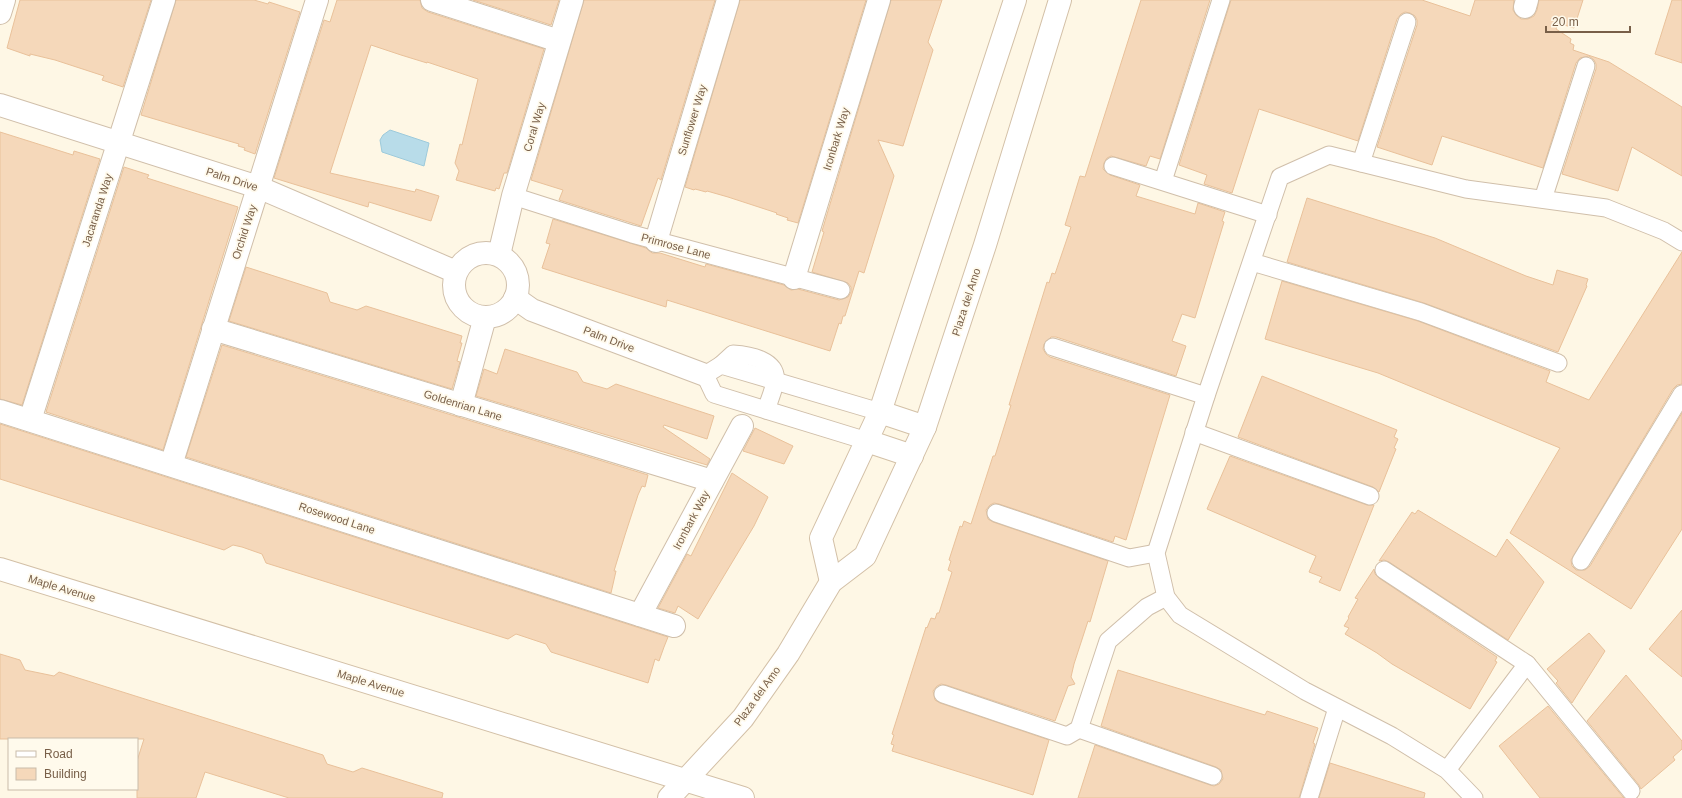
<svg xmlns="http://www.w3.org/2000/svg" width="1682" height="798" viewBox="0 0 1682 798" font-family="Helvetica,sans-serif">
	<rect width="100%" height="100%" fill="#fef7e5"/>
	<path fill="#b8dce9" stroke="#9dcadb" d="M 390,130 L 429,143 L 424,166 L 382,152 L 380,140 L 383,135 Z"/>
	<g fill="#f5d8ba" stroke="#e9c19a">
		<path d="M 20,0 L 151,0 L 123,87 L 102,80 L 104,76 L 55,60 L 30,54 L 30,56 L 7,48 Z"/>
		<path d="M 176,0 L 254,0 L 268,4 L 269,2 L 300,12 L 255,154 L 244,150 L 245,148 L 238,146 L 239,144 L 141,115 Z"/>
		<path d="M 337,0 L 420,0 L 422,8 L 428,12 L 544,49 L 507,173 L 504,173 L 499,189 L 496,188 L 495,191 L 456,180 L 459,171 L 455,163 L 460,144 L 462,145 L 478,79 L 427,62 L 427,63 L 401,55 L 371,45 L 330,173 L 415,192 L 416,189 L 439,196 L 431,221 L 369,202 L 368,207 L 274,178 L 324,20 L 330,22 Z"/>
		<path d="M 473,0 L 559,0 L 551,25 Z"/>
		<path d="M 584,0 L 715,0 L 661,180 L 658,178 L 641,226 L 559,200 L 563,190 L 531,180 Z"/>
		<path d="M 740,0 L 866,0 L 798,223 L 787,220 L 788,218 L 776,214 L 777,213 L 728,197 L 707,191 L 706,192 L 695,189 L 694,190 L 685,187 Z"/>
		<path d="M 891,0 L 942,0 L 928,42 L 933,50 L 903,146 L 878,140 L 894,176 L 864,273 L 859,271 L 845,316 L 843,316 L 841,324 L 839,323 L 830,351 L 667,300 L 666,307 L 542,268 L 550,244 L 546,243 L 553,219 L 646,248 L 652,253 L 660,253 L 705,267 L 706,264 L 784,285 L 791,290 L 798,289 L 839,300 L 848,297 L 851,292 L 851,287 L 848,283 L 812,272 L 824,232 L 822,231 Z"/>
		<path d="M 1141,0 L 1210,0 L 1160,159 L 1150,156 L 1146,166 L 1111,156 L 1107,158 L 1104,163 L 1103,169 L 1110,175 L 1140,185 L 1136,196 L 1195,214 L 1198,203 L 1225,212 L 1222,221 L 1224,222 L 1195,318 L 1182,314 L 1172,341 L 1186,346 L 1176,376 L 1056,337 L 1051,337 L 1044,344 L 1043,349 L 1046,354 L 1050,357 L 1170,395 L 1126,540 L 1115,536 L 1113,542 L 999,504 L 994,503 L 990,505 L 986,510 L 988,519 L 993,522 L 1108,561 L 1090,622 L 1088,621 L 1074,664 L 1071,677 L 1075,684 L 1068,686 L 1055,721 L 946,685 L 941,684 L 937,686 L 933,691 L 935,700 L 940,703 L 1049,740 L 1033,795 L 892,751 L 894,745 L 891,744 L 894,735 L 892,734 L 926,627 L 927,628 L 931,618 L 935,619 L 937,613 L 939,613 L 952,572 L 948,570 L 951,561 L 949,560 L 960,526 L 962,527 L 964,521 L 971,524 L 993,456 L 995,456 L 1011,405 L 1009,405 L 1047,282 L 1049,283 L 1052,273 L 1055,274 L 1071,227 L 1065,225 L 1080,176 L 1085,177 Z"/>
		<path d="M 1231,0 L 1422,0 L 1470,16 L 1475,0 L 1514,0 L 1513,10 L 1516,15 L 1521,19 L 1528,19 L 1534,16 L 1537,10 L 1539,0 L 1583,0 L 1574,28 L 1558,23 L 1556,29 L 1571,39 L 1570,43 L 1574,45 L 1573,50 L 1609,62 L 1682,107 L 1682,176 L 1632,147 L 1618,191 L 1562,174 L 1596,69 L 1596,64 L 1594,60 L 1589,56 L 1580,58 L 1576,63 L 1543,168 L 1442,136 L 1432,165 L 1377,147 L 1417,25 L 1417,20 L 1415,16 L 1410,13 L 1405,12 L 1401,14 L 1397,19 L 1358,141 L 1259,109 L 1232,193 L 1204,184 L 1207,175 L 1179,165 Z"/>
		<path d="M 1672,0 L 1682,0 L 1682,63 L 1655,54 Z"/>
		<path d="M 0,132 L 73,155 L 74,151 L 100,159 L 22,405 L 0,399 Z"/>
		<path d="M 124,167 L 149,175 L 147,178 L 238,207 L 163,450 L 46,412 Z"/>
		<path d="M 1307,198 L 1435,238 L 1526,276 L 1553,285 L 1557,270 L 1588,279 L 1586,285 L 1587,286 L 1558,352 L 1424,303 L 1287,262 Z"/>
		<path d="M 1682,252 L 1682,384 L 1677,385 L 1673,389 L 1571,560 L 1572,566 L 1576,570 L 1585,570 L 1590,566 L 1682,413 L 1682,529 L 1631,609 L 1510,533 L 1560,448 L 1378,373 L 1265,339 L 1282,281 L 1418,321 L 1550,371 L 1546,382 L 1589,400 Z"/>
		<path d="M 246,267 L 327,293 L 330,302 L 357,310 L 366,306 L 462,336 L 460,343 L 462,343 L 457,361 L 460,362 L 452,389 L 229,321 Z"/>
		<path d="M 222,345 L 648,475 L 645,487 L 642,486 L 638,495 L 625,535 L 614,571 L 616,571 L 611,593 L 186,457 Z"/>
		<path d="M 505,349 L 577,372 L 583,382 L 607,389 L 616,384 L 714,416 L 707,439 L 664,425 L 663,427 L 710,459 L 707,465 L 476,396 L 484,369 L 497,374 Z"/>
		<path d="M 1262,376 L 1397,430 L 1394,437 L 1398,439 L 1394,448 L 1396,449 L 1379,492 L 1373,487 L 1238,437 Z"/>
		<path d="M 0,424 L 668,637 L 664,647 L 659,661 L 655,659 L 648,683 L 551,652 L 546,644 L 516,634 L 508,639 L 266,563 L 262,554 L 242,547 L 233,545 L 224,550 L 0,479 Z"/>
		<path d="M 755,428 L 793,446 L 784,464 L 743,451 Z"/>
		<path d="M 1230,456 L 1367,505 L 1374,505 L 1340,591 L 1319,582 L 1322,577 L 1309,572 L 1316,556 L 1207,509 Z"/>
		<path d="M 732,473 L 768,497 L 754,526 L 698,619 L 678,606 L 675,613 L 658,608 L 687,554 L 691,556 Z"/>
		<path d="M 1418,510 L 1496,557 L 1507,539 L 1544,582 L 1508,640 L 1389,562 L 1384,560 L 1379,561 L 1412,512 L 1415,514 Z"/>
		<path d="M 1374,569 L 1375,574 L 1379,578 L 1497,657 L 1495,661 L 1497,662 L 1470,709 L 1392,664 L 1377,653 L 1345,634 L 1349,628 L 1344,626 L 1349,618 L 1348,617 L 1358,599 L 1355,598 Z"/>
		<path d="M 1682,610 L 1682,677 L 1649,649 Z"/>
		<path d="M 1589,633 L 1605,651 L 1572,703 L 1556,683 L 1558,681 L 1547,669 Z"/>
		<path d="M 0,654 L 20,660 L 25,670 L 54,676 L 59,672 L 323,755 L 327,764 L 353,772 L 362,768 L 443,793 L 442,798 L 289,798 L 205,772 L 196,798 L 137,798 L 137,761 L 144,739 L 0,739 Z"/>
		<path d="M 1118,670 L 1265,715 L 1267,711 L 1318,728 L 1313,743 L 1315,744 L 1299,798 L 1078,798 L 1095,745 L 1210,785 L 1214,786 L 1219,784 L 1223,779 L 1221,770 L 1216,767 L 1101,726 Z"/>
		<path d="M 1626,675 L 1682,741 L 1682,749 L 1673,757 L 1675,760 L 1641,789 L 1639,785 L 1587,721 Z"/>
		<path d="M 1548,706 L 1623,797 L 1624,798 L 1540,798 L 1499,746 Z"/>
		<path d="M 1330,763 L 1425,793 L 1424,798 L 1319,798 Z"/>
	</g>
	<g fill="none" stroke-linecap="round" stroke-linejoin="round">
		<g stroke="#d0bfaa" stroke-width="19">
			<g id="lane">
				<path d="M 1361,163 L 1407,22"/>
				<path d="M 1113,166 L 1268,215"/>
				<path d="M 1163,181 L 1221,0"/>
				<path d="M 513,196 L 632,234 L 841,290"/>
				<path d="M 1543,199 L 1586,66"/>
				<path d="M 1252,262 L 1421,312 L 1558,363"/>
				<path d="M 1053,347 L 1206,396"/>
				<path d="M 721,365 L 733,354 C 749,355 779,360 775,382 C 773,392 769,401 766,410"/>
				<path d="M 1194,432 L 1370,496"/>
				<path d="M 867,441 L 714,394 L 705,375 L 721,365 L 880,412"/>
				<path d="M 996,513 L 1129,558 L 1156,553"/>
				<path d="M 1581,561 L 1682,394"/>
				<path d="M 1384,570 L 1527,664"/>
				<path d="M 943,694 L 1067,736 L 1079,729 L 1108,641 L 1147,607 L 1166,597"/>
				<path d="M 1079,729 L 1213,776"/>
				<path d="M 1447,770 L 1527,664 L 1631,791"/>
				<path d="M 1309,798 L 1337,708"/>
				<path d="M 1474,798 L 1447,770 L 1392,736 L 1305,691 L 1180,615 L 1166,597 L 1156,553 L 1206,396 L 1280,177 L 1329,155 L 1466,189 L 1606,208 L 1664,231 L 1682,242"/>
			</g>
		</g>
		<g stroke="#d0bfaa" stroke-width="24">
			<g id="street">
				<path d="M 432,0 L 559,41"/>
				<path d="M 1525,7 L 1527,0"/>
				<path d="M 0,13 L 4,0"/>
				<path d="M 0,105 L 258,187 L 456,272"/>
				<path d="M 656,241 L 728,0"/>
				<circle cx="486" cy="285" r="32"/>
				<path d="M 499,255 L 513,196 L 572,0"/>
				<path d="M 794,278 L 879,0"/>
				<path d="M 515,298 L 532,310 L 705,375"/>
				<path d="M 213,329 L 712,481"/>
				<path d="M 461,405 L 485,317"/>
				<path d="M 0,411 L 674,626"/>
				<path d="M 30,420 L 164,0"/>
				<path d="M 171,465 L 317,0"/>
				<path d="M 640,615 L 742,426"/>
			</g>
		</g>
		<g stroke="#d3c0a7" stroke-width="24">
			<g id="secondary">
				<path d="M 880,412 L 925,427"/>
				<path d="M 867,441 L 912,456"/>
				<path d="M 0,569 L 743,798"/>
				<path d="M 831,582 L 821,538 L 880,412 L 1015,0"/>
				<path d="M 669,798 L 743,718 L 788,654 L 831,582 L 865,556 L 925,427 L 985,245 L 1060,0"/>
			</g>
		</g>
		<use href="#lane" stroke="#fff" stroke-width="17"/>
		<use href="#street" stroke="#fff" stroke-width="22"/>
		<use href="#secondary" stroke="#fff" stroke-width="22"/>
	</g>
	<g text-anchor="middle" stroke-width="3.5" stroke-linejoin="round" paint-order="stroke">
		<g font-size="11" fill="#785f48" stroke="#fffaec">
			<text transform="translate(692 120) rotate(-73)" y="4">Sunflower Way</text>
			<text transform="translate(534 127) rotate(-73)" y="4">Coral Way</text>
			<text transform="translate(836 139) rotate(-73)" y="4">Ironbark Way</text>
			<text transform="translate(232 179) rotate(18)" y="4">Palm Drive</text>
			<text transform="translate(97 210) rotate(-72)" y="4">Jacaranda Way</text>
			<text transform="translate(244 232) rotate(-72)" y="4">Orchid Way</text>
			<text transform="translate(676 246) rotate(15)" y="4">Primrose Lane</text>
			<text transform="translate(966 302) rotate(-72)" y="4">Plaza del Amo</text>
			<text transform="translate(609 339) rotate(21)" y="4">Palm Drive</text>
			<text transform="translate(463 405) rotate(17)" y="4">Goldenrian Lane</text>
			<text transform="translate(337 518) rotate(18)" y="4">Rosewood Lane</text>
			<text transform="translate(691 520) rotate(-62)" y="4">Ironbark Way</text>
			<text transform="translate(62 588) rotate(17)" y="4">Maple Avenue</text>
			<text transform="translate(371 683) rotate(17)" y="4">Maple Avenue</text>
			<text transform="translate(757 696) rotate(-54)" y="4">Plaza del Amo</text>
		</g>
	</g>
	<rect x="8" y="738" width="130" height="52" fill="#fffaec" stroke="#c9bcaa"/>
	<rect x="16" y="751" width="20" height="6" fill="#ffffff" stroke="#c9bcaa"/>
	<text x="44" y="758" font-size="12" fill="#785f48">Road</text>
	<rect x="16" y="768" width="20" height="12" fill="#f5d8ba" stroke="#c9bcaa"/>
	<text x="44" y="778" font-size="12" fill="#785f48">Building</text>
	<path d="M1546 26v6h84v-6" fill="none" stroke="#785f48" stroke-width="2"/>
	<text x="1552" y="26" font-size="12" fill="#785f48" stroke="#fffaec" stroke-width="3" paint-order="stroke">20 m</text>
</svg>
